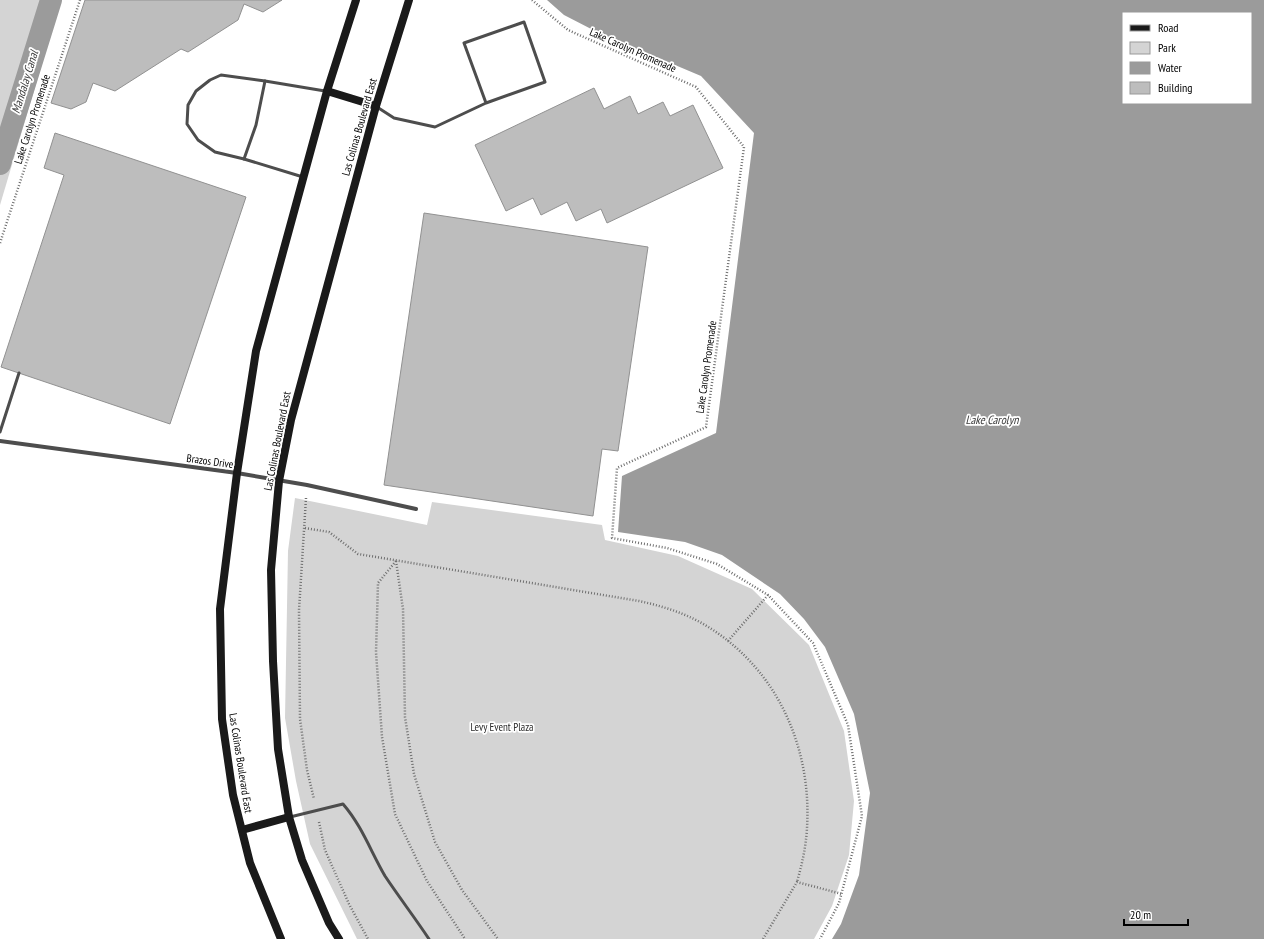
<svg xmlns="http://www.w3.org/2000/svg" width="1264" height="939" viewBox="0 0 1264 939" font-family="'PT Sans Narrow',sans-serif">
	<rect width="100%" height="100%" fill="#fff"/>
	<g fill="#d4d4d4">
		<path d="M 0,0 L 61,0 L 0,205 Z"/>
		<path d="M 295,498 L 427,525 L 432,502 L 602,525 L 605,540 L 678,556 L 752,589 L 809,645 L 844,731 L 854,801 L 849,855 L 832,906 L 814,939 L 357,939 L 310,844 L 296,781 L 285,718 L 288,551 Z"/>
	</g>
	<path fill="#9b9b9b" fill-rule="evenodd" d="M 547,0 L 1264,0 L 1264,939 L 832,939 L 841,924 L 859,875 L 870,793 L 854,714 L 825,647 L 804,619 L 780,594 L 722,555 L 685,542 L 618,532 L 622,476 L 716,433 L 754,133 L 701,76 L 597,32 L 564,15 ZM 1123,13 L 1251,13 L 1251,103 L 1123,103 Z"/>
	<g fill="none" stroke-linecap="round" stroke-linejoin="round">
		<path stroke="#9b9b9b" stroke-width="22" d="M 0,164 L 51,0"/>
	</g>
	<g fill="#bdbdbd" stroke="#919191">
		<path d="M 85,0 L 282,0 L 263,12 L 244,4 L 238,20 L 188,52 L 181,49 L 115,91 L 93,83 L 86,102 L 71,109 L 51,103 Z"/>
		<path d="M 594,88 L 604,109 L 630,96 L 638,114 L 663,102 L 670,116 L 693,105 L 723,168 L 607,223 L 601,209 L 576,221 L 567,202 L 541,215 L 533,198 L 506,211 L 475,145 Z"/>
		<path d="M 55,133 L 246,197 L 170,424 L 1,367 L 64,175 L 44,168 Z"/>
		<path d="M 424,213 L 648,247 L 618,451 L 602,449 L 593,516 L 384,485 Z"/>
	</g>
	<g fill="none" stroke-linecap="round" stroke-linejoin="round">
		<g stroke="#6f6f6f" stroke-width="2.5" stroke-dasharray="1 2" stroke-linecap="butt">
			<path d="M 532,0 L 568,30 L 696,87 L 744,147 L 706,427 L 617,468 L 612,538 L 667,548 L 717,564 L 768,595 L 813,643 L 848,725 L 862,816 L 839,903 L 820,939"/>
			<path d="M 0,243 L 80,0"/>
			<path d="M 306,498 L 299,610 L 300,719 L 307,770 L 314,799"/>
			<path d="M 305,528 L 329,532 L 358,554 L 639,601 C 662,606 685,613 705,625 C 776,667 812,746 807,828 C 806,847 802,864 797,882"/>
			<path d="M 396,561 L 378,583 L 376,652 L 382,737 L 395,814 L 427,881 L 465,939"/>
			<path d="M 396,561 L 403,609 L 405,717 L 414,774 L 435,842 L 462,890 L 498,939"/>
			<path d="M 728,641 L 768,595"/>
			<path d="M 319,822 L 325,850 L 349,904 L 368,939"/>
			<path d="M 763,939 L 797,882 L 842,894"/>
		</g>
		<g stroke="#4d4d4d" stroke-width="3">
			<path d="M 377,107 L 394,118 L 435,127 L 486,103 L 545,82 L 524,22 L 464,43 L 486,103"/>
			<path d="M 244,159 L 256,125 L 265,81"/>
			<path d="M 303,177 L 244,159 L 215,152 L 198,140 L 187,124 L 188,105 L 196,91 L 210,80 L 221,75 L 265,81 L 325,91"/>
			<path d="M 0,432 L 19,373"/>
			<path d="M 290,817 L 343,804 C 362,826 371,852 385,876 C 399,897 415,918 429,939"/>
		</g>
		<path stroke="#4d4d4d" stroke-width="4" d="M 0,441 L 237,473 L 307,485 L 416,509"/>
		<g stroke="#1a1a1a" stroke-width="8">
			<path d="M 327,91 L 376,106"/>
			<path d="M 242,830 L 289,817"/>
			<path d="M 281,939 L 250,863 L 233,795 L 222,719 L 220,609 L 237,473 L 256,351 L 327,91 L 356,0"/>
			<path d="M 339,939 L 329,923 L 302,860 L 289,817 L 278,749 L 273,661 L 271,570 L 279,481 L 291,420 L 376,106 L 409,0"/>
		</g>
	</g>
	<g text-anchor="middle" stroke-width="3.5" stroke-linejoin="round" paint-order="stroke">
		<g font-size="11" fill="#000" stroke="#fff">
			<text transform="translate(633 50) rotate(24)" y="4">Lake Carolyn Promenade</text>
			<text transform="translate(32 119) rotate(-72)" y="4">Lake Carolyn Promenade</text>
			<text transform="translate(359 127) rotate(-74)" y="4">Las Colinas Boulevard East</text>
			<text transform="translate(706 367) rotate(-82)" y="4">Lake Carolyn Promenade</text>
			<text transform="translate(277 441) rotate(-79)" y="4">Las Colinas Boulevard East</text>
			<text transform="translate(210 461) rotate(8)" y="4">Brazos Drive</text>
			<text transform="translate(241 763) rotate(81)" y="4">Las Colinas Boulevard East</text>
		</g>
		<g font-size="11" fill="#2b2b2b" stroke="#fff">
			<text x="502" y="731">Levy Event Plaza</text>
		</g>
		<g font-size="12" font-style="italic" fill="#3c3c3c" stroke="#fff">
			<text transform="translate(25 82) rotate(-73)" y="4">Mandalay Canal</text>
			<text x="992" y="424">Lake Carolyn</text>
		</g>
	</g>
	<rect x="1122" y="12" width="130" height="92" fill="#ffffff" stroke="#999999"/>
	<rect x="1130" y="25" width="20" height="6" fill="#1a1a1a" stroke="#999999"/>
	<text x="1158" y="32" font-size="12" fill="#000000">Road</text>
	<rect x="1130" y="42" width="20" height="12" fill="#d4d4d4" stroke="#999999"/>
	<text x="1158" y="52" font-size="12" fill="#000000">Park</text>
	<rect x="1130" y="62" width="20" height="12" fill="#9b9b9b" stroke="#999999"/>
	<text x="1158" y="72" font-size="12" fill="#000000">Water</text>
	<rect x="1130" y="82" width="20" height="12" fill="#bdbdbd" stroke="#999999"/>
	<text x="1158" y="92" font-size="12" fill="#000000">Building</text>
	<path d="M1124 919v6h64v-6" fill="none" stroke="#000000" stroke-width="2"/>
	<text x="1130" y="919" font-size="12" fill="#000000" stroke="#ffffff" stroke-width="3" paint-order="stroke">20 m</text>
</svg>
